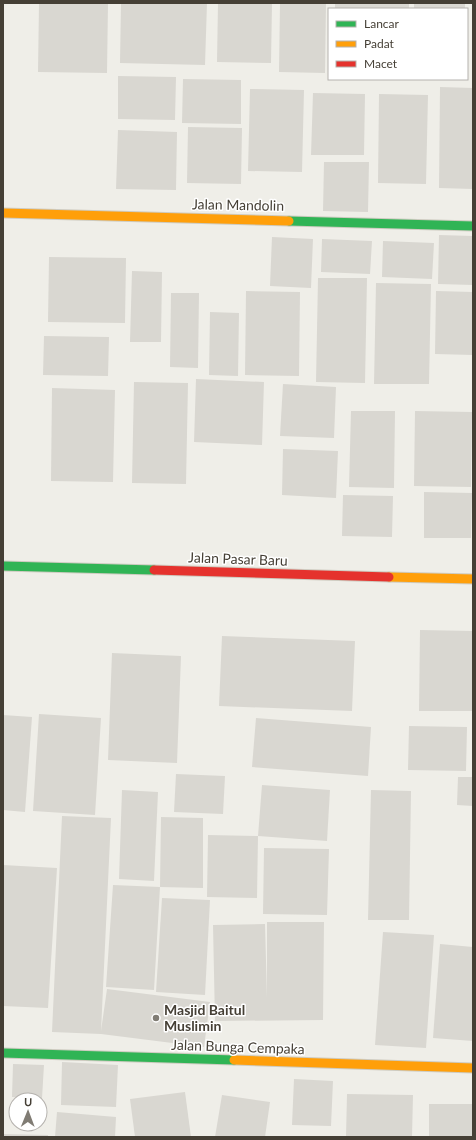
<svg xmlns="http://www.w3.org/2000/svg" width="476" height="1140" viewBox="0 0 476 1140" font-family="Lato,sans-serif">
	<rect width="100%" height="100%" fill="#efeee8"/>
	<g fill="#d9d7d1">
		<path d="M 39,3 L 108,3 L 107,73 L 38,72 Z"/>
		<path d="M 121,3 L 207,3 L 205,65 L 120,63 Z"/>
		<path d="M 218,3 L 272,3 L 271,63 L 217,62 Z"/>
		<path d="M 280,3 L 326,3 L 325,73 L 279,72 Z"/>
		<rect x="335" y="3" width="74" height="6"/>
		<rect x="414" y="3" width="51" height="6"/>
		<path d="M 118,76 L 176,77 L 175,120 L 118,119 Z"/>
		<path d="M 183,79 L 241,80 L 241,124 L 182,123 Z"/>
		<path d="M 440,87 L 473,88 L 473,189 L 439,188 Z"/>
		<path d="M 250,89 L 304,90 L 302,172 L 248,171 Z"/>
		<path d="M 313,93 L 365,94 L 364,155 L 311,155 Z"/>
		<path d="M 379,94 L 428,95 L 426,184 L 378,183 Z"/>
		<path d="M 188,127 L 242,128 L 241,184 L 187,183 Z"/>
		<path d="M 118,130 L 177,132 L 176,190 L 116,189 Z"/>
		<path d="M 324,162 L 369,162 L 368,212 L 323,211 Z"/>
		<path d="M 439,235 L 473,236 L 473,285 L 438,284 Z"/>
		<path d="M 272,237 L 313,239 L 311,288 L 270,286 Z"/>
		<path d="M 322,239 L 372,241 L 370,274 L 321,272 Z"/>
		<path d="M 383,241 L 434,243 L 432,279 L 382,277 Z"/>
		<path d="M 49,257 L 126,258 L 125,323 L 48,322 Z"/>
		<path d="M 132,271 L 162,272 L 161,342 L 130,342 Z"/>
		<path d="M 318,278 L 367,278 L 365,383 L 316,382 Z"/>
		<path d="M 376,283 L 431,284 L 429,384 L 374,384 Z"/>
		<path d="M 246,291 L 300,292 L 299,376 L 245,375 Z"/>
		<path d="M 436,291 L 473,292 L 473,355 L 435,354 Z"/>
		<path d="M 171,293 L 199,293 L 198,368 L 170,367 Z"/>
		<path d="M 210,312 L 239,313 L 238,376 L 209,375 Z"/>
		<path d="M 44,336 L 109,337 L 108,376 L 43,375 Z"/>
		<path d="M 196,379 L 264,382 L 262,445 L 194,442 Z"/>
		<path d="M 134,382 L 188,383 L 186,484 L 132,483 Z"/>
		<path d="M 283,384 L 336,387 L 334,438 L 280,436 Z"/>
		<path d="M 52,388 L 115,390 L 113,482 L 51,481 Z"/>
		<path d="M 351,411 L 395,411 L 394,488 L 349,487 Z"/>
		<path d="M 415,411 L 472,412 L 471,487 L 414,486 Z"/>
		<path d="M 283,449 L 338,451 L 336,498 L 282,495 Z"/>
		<path d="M 424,492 L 472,493 L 471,538 L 424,538 Z"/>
		<path d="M 343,495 L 393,496 L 392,537 L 342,536 Z"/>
		<path d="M 420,630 L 473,631 L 473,711 L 419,711 Z"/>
		<path d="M 222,636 L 355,641 L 352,711 L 219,706 Z"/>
		<path d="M 112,653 L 181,656 L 177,763 L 108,760 Z"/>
		<path d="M 39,714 L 101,718 L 95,815 L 33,811 Z"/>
		<path d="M 3,715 L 32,717 L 25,812 L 3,810 Z"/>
		<path d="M 256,718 L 371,727 L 368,776 L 252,767 Z"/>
		<path d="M 409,726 L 467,727 L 466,771 L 408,770 Z"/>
		<path d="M 176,774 L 225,776 L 223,814 L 174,812 Z"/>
		<path d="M 458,777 L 473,777 L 473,806 L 457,805 Z"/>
		<path d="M 262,785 L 330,790 L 327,841 L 258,836 Z"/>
		<path d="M 122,790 L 158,792 L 154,881 L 119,879 Z"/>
		<path d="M 371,790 L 411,791 L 409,920 L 368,920 Z"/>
		<path d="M 62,816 L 111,818 L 101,1031 L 107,989 L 210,1002 L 204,1047 L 101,1034 L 52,1032 Z"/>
		<path d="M 161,817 L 203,818 L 203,888 L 160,887 L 154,990 L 106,987 L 113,885 L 160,887 Z"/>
		<path d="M 208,835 L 258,836 L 257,898 L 207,897 Z"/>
		<path d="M 264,848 L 329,849 L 327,915 L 263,914 Z"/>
		<path d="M 3,865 L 57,868 L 48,1008 L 3,1006 Z"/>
		<path d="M 162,898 L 210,900 L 205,995 L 156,992 Z"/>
		<path d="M 267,922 L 324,922 L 323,1020 L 215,1021 L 213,925 L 265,924 L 267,998 Z"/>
		<path d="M 383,932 L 434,935 L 426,1048 L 375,1045 Z"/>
		<path d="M 440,944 L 473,947 L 473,1041 L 433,1038 Z"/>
		<path d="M 62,1062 L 118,1065 L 116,1107 L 61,1105 Z"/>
		<path d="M 13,1064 L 44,1065 L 42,1098 L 12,1097 Z"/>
		<path d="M 294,1079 L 333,1081 L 331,1126 L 292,1125 Z"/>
		<path d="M 185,1092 L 191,1137 L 135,1137 L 130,1099 Z"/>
		<path d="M 347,1094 L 413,1095 L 412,1137 L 346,1137 Z"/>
		<path d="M 222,1095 L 270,1102 L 265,1137 L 215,1137 Z"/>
		<rect x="429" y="1104" width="44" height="33"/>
		<path d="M 57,1112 L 116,1117 L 115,1137 L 55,1137 Z"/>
		<path d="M 3,1134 L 48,1135 L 48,1137 L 3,1137 Z"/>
	</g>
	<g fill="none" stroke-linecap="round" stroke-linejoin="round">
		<g stroke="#cecbc0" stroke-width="11">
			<g id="fast">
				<path d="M 289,221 L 473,226"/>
				<path d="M 3,566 L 154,570"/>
				<path d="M 3,1053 L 234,1060"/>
			</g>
		</g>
		<g stroke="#cecbc0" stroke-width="11">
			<g id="slow">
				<path d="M 3,213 L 289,221"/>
				<path d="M 389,577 L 473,579"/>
				<path d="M 234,1060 L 473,1068"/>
			</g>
		</g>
		<g stroke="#cecbc0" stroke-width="11">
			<path id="jam" d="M 154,570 L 389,577"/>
		</g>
		<use href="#fast" stroke="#30b455" stroke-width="9"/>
		<use href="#slow" stroke="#ff9f0a" stroke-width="9"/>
		<use href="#jam" stroke="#e5322d" stroke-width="9"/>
	</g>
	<circle fill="#807c74" stroke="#fff" stroke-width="1.5" cx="156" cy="1018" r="4"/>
	<g text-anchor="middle" stroke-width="3" stroke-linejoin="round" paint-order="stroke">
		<g font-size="14" fill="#453f35" stroke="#fff">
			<text transform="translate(238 205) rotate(1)" y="5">Jalan Mandolin</text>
			<text transform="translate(238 559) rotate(2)" y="5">Jalan Pasar Baru</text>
			<text transform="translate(238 1047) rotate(2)" y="5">Jalan Bunga Cempaka</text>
		</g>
		<g font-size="14" font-weight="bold" fill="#453f35" stroke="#fff" text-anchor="start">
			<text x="164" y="1015">Masjid Baitul<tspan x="164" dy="16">Muslimin</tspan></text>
		</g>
	</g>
	<rect width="476" height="1140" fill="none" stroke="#453f35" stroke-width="8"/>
	<rect x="328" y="8" width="140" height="72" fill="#ffffff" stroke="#b5b2ae"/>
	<rect x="336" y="21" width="20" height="6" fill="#30b455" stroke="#b5b2ae"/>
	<text x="364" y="28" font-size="12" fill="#453f35">Lancar</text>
	<rect x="336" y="41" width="20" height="6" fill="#ff9f0a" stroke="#b5b2ae"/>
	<text x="364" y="48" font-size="12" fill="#453f35">Padat</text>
	<rect x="336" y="61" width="20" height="6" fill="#e5322d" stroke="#b5b2ae"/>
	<text x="364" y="68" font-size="12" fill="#453f35">Macet</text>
	<g transform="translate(28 1112) rotate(1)"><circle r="19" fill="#ffffff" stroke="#b5b2ae"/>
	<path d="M0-3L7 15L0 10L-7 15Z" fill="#807c74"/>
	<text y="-6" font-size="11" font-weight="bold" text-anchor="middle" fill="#453f35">U</text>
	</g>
</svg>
